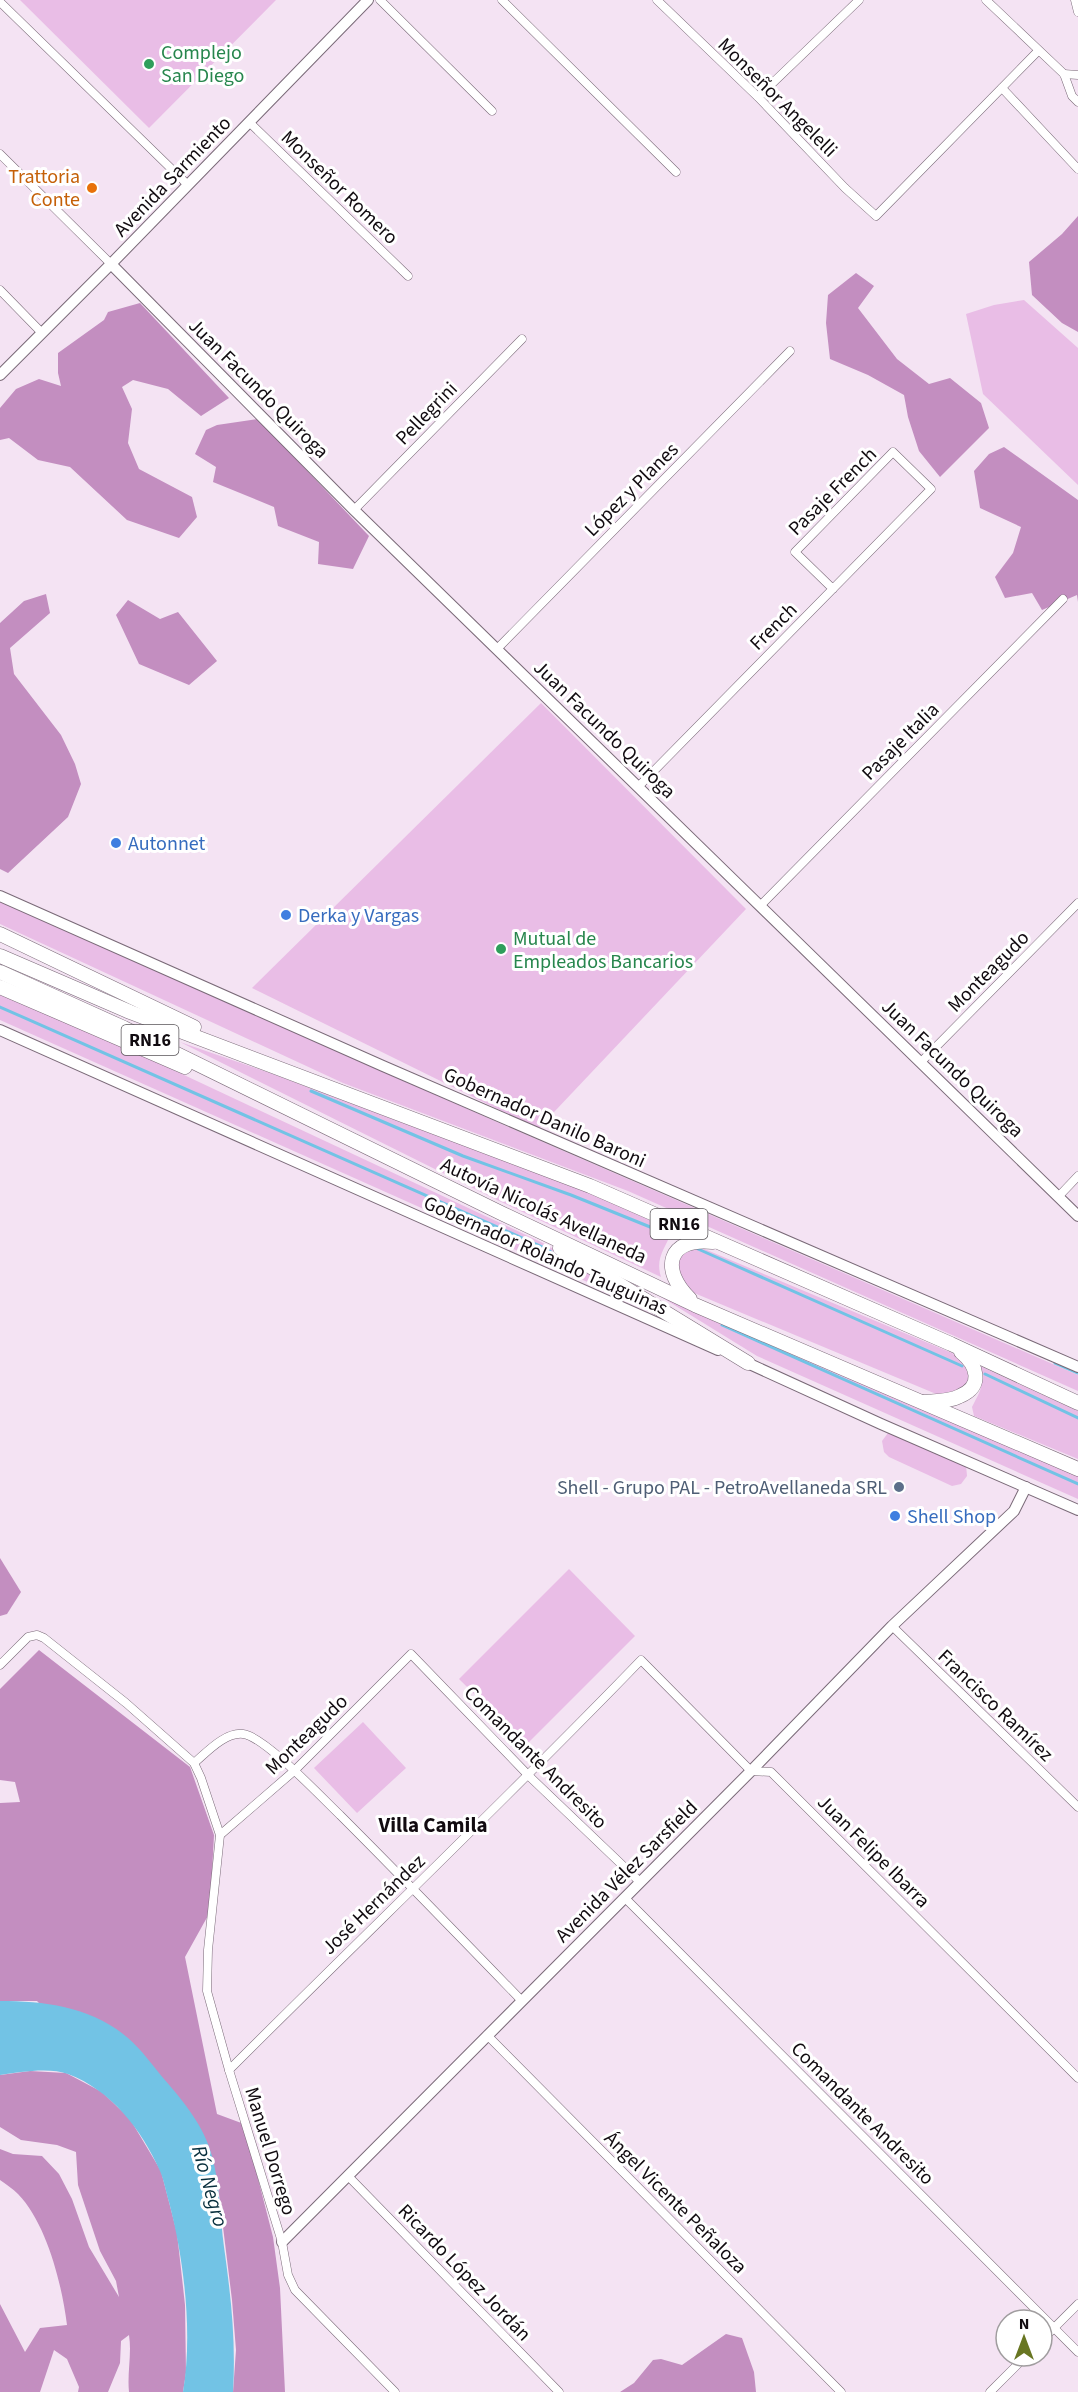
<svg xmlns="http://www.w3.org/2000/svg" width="1078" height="2392" viewBox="0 0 1078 2392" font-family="'Source Sans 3',sans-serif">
	<rect width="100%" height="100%" fill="#f4e3f3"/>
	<g fill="#e9bde6">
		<path d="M 20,0 L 276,0 L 149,128 Z"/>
		<path d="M 1024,300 L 1078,348 L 1078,485 L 983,394 L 966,314 L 994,305 Z"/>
		<path d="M 541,703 L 746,909 L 538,1129 L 252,988 Z"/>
		<path d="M 0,902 L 513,1129 L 1078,1375 L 1078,1391 L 628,1191 L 343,1083 L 0,924 Z"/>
		<path d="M 0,994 L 167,1067 L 541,1242 L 713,1338 L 0,1020 Z"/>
		<path d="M 180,1042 L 270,1073 L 585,1191 L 667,1228 L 671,1233 C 665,1249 655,1258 661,1277 L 497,1200 Z"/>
		<path d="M 695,1248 L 702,1248 L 952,1353 C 962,1359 978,1381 961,1390 C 955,1393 948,1394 941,1396 L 687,1290 L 681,1284 L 678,1262 L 682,1255 Z"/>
		<path d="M 645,1287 L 867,1386 L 1078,1475 L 1078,1499 L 757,1356 Z"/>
		<path d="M 978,1365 L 1078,1411 L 1078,1459 L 974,1416 L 972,1407 C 981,1389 985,1386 978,1365 Z"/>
		<path d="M 888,1433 L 892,1433 L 966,1465 L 967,1476 L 961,1484 L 952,1486 L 889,1457 L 884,1452 L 882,1441 Z"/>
		<path d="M 569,1569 L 635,1636 L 526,1745 L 459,1679 Z"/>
		<path d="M 363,1722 L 406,1768 L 357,1813 L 314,1768 Z"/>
	</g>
	<g fill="#c38ec0">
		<path d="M 1078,216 L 1078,332 L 1062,323 L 1032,295 L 1029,262 L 1062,234 Z"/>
		<path d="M 856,273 L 874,286 L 858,308 L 897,359 L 929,384 L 950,378 L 981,403 L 989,428 L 940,477 L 919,451 L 908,417 L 904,395 L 868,375 L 830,359 L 826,323 L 828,295 Z"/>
		<path d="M 140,303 L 229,398 L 201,416 L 168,389 L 133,380 L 122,387 L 132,409 L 128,443 L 139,469 L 192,497 L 197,517 L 179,538 L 127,520 L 70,467 L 38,460 L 9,438 L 0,440 L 0,408 L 16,389 L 39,379 L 61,386 L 58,373 L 58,353 L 104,320 L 108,312 Z"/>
		<path d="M 258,419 L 369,536 L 353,569 L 318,564 L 319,542 L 278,526 L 274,507 L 213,482 L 216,467 L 195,454 L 206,430 L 217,425 Z"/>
		<path d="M 1004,447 L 1078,500 L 1078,602 L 1077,595 L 1042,610 L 1032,593 L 1005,598 L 995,577 L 1013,553 L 1021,527 L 980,508 L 974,471 L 989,454 Z"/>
		<path d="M 46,594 L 50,613 L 10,648 L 14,674 L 61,735 L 75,764 L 81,784 L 68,817 L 8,873 L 0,869 L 0,623 L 24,601 Z"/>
		<path d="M 128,600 L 160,619 L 178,612 L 217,661 L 189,685 L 139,664 L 116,615 Z"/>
		<path d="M 0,1558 L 21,1592 L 7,1614 L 0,1616 Z"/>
		<path d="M 39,1650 L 190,1767 L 214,1835 L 210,1912 L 185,1957 L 217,2114 L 244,2124 L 273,2237 L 280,2288 L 285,2392 L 233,2392 L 236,2350 L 232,2300 L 218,2186 L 37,2001 L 0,2001 L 0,1803 L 20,1802 L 15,1782 L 0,1780 L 0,1689 Z"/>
		<path d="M 30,2071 L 66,2073 L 102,2092 L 130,2119 L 161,2171 L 177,2233 L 185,2305 L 186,2373 L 183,2392 L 129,2392 C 127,2373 132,2354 129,2335 L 121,2341 L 120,2363 L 108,2392 L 78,2392 L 79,2387 L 67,2359 L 54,2350 L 40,2392 L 0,2392 L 0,2304 L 25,2352 L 40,2328 L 67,2325 C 62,2285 47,2224 18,2194 C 13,2189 6,2184 0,2180 L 0,2149 L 13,2154 L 42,2156 L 59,2174 L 72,2199 L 89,2247 L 119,2297 L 116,2281 L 100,2251 L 78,2185 L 76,2152 L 57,2145 L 21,2140 L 0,2127 L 0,2075 Z"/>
		<path d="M 726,2334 L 742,2338 L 754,2372 L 756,2392 L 620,2392 L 634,2383 L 653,2360 L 661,2359 L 682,2365 Z"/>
	</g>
	<path fill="#72c3e5" d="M 0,2001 C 46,2001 92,2007 128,2038 C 142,2050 153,2066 164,2079 C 184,2102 204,2126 212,2156 C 220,2185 220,2217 224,2247 C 231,2297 236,2341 233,2392 L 183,2392 C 193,2333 184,2259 169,2202 C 166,2192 164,2180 160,2171 C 142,2130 111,2090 68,2074 C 50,2067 19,2072 0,2075 Z"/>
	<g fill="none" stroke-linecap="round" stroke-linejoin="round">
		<g stroke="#72c3e5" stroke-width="3">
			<path d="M 0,1007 L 547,1249 L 562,1261"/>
			<path d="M 311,1091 L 463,1156 L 571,1195 L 665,1233"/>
			<path d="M 698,1249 L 962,1366"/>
			<path d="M 722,1325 L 1078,1484"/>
			<path d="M 1055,1363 L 1078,1373"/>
			<path d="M 985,1374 L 1078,1418"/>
		</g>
		<g stroke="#7a6a78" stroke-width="9">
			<g id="street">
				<path d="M 380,0 L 492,111"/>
				<path d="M 502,0 L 676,172"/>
				<path d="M 657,0 L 758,97 L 845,188 L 876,216 L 1038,51"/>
				<path d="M 986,0 L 1064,74 L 1072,96 L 1078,102"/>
				<path d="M 1075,0 L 1078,12"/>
				<path d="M 0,2 L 188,185"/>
				<path d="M 1064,74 L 1078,75"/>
				<path d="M 1002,88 L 1078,169"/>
				<path d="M 758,97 L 859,0"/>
				<path d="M 249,122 L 408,276"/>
				<path d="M 0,154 L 111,264"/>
				<path d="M 0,290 L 42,333"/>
				<path d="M 354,510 L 522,339"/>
				<path d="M 497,649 L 790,351"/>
				<path d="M 638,787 L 931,489 L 893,452 L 795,552 L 833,589"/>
				<path d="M 760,906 L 1063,599"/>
				<path d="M 921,1062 L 1078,903"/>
				<path d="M 1059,1196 L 1078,1176"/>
				<path d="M 892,1626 L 1078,1807"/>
				<path d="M 0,1665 L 28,1637 L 37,1635 L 44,1638 L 126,1703 L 194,1763 L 201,1778 L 220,1835 L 208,1950 L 207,1991 L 229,2070 L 282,2242 L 288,2275 L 295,2290 L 395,2392"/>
				<path d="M 194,1763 C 207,1752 225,1732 243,1734 C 264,1736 322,1798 340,1815 C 401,1876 461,1938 521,2000"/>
				<path d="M 220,1835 L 294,1771 L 411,1654 L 529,1776 L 640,1882"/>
				<path d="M 625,1898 L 1078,2352"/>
				<path d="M 487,2035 L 841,2392"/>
				<path d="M 229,2070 C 366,1933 506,1800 641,1660 L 751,1771 L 771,1772 L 1078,2078"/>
				<path d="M 348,2176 L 559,2392"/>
				<path d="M 1042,2340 L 1078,2304"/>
				<path d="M 990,2392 L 1026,2356"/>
			</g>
		</g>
		<g stroke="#7a6a78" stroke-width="12">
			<g id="secondary">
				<path d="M 111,264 L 354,510 L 1078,1216"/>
				<path d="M 0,375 L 111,264 L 368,0"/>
				<path d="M 0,896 L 383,1066 L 1078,1367"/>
				<path d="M 0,1030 L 718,1350"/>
				<path d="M 743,1361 L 881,1424 L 1078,1510"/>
				<path d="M 282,2242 L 751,1771 L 892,1626 L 1014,1511 L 1026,1487"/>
			</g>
		</g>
		<g stroke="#7a6a78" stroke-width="15">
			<g id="highway">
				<path d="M 0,934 L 194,1027"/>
				<path d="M 0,956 L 130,1012 L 590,1186 L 951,1344 L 1078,1403"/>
				<path d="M 0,972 L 124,1028 L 501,1213 L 695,1305 L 1078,1469"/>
				<path d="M 0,987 L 185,1067"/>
				<path d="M 560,1248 L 748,1363"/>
				<path d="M 690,1299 C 660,1270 667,1237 713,1242"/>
				<path d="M 923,1402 C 935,1401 949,1402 960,1396 C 984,1386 977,1365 961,1352"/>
			</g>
		</g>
		<use href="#street" stroke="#fff" stroke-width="8"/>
		<use href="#secondary" stroke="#fff" stroke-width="10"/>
		<use href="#highway" stroke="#fff" stroke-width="14"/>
	</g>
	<g fill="#2e9e5b" stroke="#fff" stroke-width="2">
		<circle cx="149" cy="64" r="6"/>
		<circle cx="501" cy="949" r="6"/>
	</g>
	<circle fill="#e8710a" stroke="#fff" stroke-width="2" cx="92" cy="188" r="6"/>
	<g fill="#3f7fe0" stroke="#fff" stroke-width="2">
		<circle cx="116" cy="843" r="6"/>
		<circle cx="286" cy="915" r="6"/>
		<circle cx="895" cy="1516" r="6"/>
	</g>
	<circle fill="#5c6f8a" stroke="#fff" stroke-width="2" cx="899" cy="1487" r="6"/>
	<g text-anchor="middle" stroke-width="6" stroke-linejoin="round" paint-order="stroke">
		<g fill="#fff" stroke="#585458" stroke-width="1.5">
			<rect x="121.5" y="1025" width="57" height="30" rx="4.5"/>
			<rect x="650.5" y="1209" width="57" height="30" rx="4.5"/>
		</g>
		<g font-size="18" font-weight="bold" fill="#110b10">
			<text x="150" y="1046">RN16</text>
			<text x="679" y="1230">RN16</text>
		</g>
		<g font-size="20" fill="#27864d" stroke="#fff" text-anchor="start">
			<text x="161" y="59">Complejo<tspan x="161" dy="23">San Diego</tspan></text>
			<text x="513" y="945">Mutual de<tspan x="513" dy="23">Empleados Bancarios</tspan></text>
		</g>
		<g font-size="20" fill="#110b10" stroke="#fff">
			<text transform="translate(778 97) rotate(45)" y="7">Monseñor Angelelli</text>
			<text transform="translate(172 176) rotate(-46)" y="7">Avenida Sarmiento</text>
			<text transform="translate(340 187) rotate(44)" y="7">Monseñor Romero</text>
			<text transform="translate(259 388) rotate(45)" y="7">Juan Facundo Quiroga</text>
			<text transform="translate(426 413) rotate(-46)" y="7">Pellegrini</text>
			<text transform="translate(631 489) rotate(-45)" y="7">López y Planes</text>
			<text transform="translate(832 491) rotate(-45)" y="7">Pasaje French</text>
			<text transform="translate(773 626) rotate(-45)" y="7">French</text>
			<text transform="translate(605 729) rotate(44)" y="7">Juan Facundo Quiroga</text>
			<text transform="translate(900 741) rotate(-45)" y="7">Pasaje Italia</text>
			<text transform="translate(988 971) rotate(-45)" y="7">Monteagudo</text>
			<text transform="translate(953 1068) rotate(44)" y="7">Juan Facundo Quiroga</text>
			<text transform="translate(545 1117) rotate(24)" y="7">Gobernador Danilo Baroni</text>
			<text transform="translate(544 1210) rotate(25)" y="7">Autovía Nicolás Avellaneda</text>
			<text transform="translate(546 1255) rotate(24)" y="7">Gobernador Rolando Tauguinas</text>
			<text transform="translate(996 1705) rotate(44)" y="7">Francisco Ramírez</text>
			<text transform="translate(306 1734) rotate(-44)" y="7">Monteagudo</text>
			<text transform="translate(536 1757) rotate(45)" y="7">Comandante Andresito</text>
			<text transform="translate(874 1851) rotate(45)" y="7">Juan Felipe Ibarra</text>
			<text transform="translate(626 1871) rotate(-45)" y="7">Avenida Vélez Sarsfield</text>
			<text transform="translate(373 1904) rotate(-44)" y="7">José Hernández</text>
			<text transform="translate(863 2113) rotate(45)" y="7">Comandante Andresito</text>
			<text transform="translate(271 2151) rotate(73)" y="7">Manuel Dorrego</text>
			<text transform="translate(676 2202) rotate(45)" y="7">Ángel Vicente Peñaloza</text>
			<text transform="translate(465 2272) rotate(46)" y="7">Ricardo López Jordán</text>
		</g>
		<g font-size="20" fill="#c56008" stroke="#fff" text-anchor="end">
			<text x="80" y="183">Trattoria<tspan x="80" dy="23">Conte</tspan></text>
		</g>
		<g font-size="20" fill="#366cbe" stroke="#fff" text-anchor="start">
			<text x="128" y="850">Autonnet</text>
			<text x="298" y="922">Derka y Vargas</text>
			<text x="907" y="1523">Shell Shop</text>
		</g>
		<g font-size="20" fill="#4e5e75" stroke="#fff" text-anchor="end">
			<text x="887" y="1494">Shell - Grupo PAL - PetroAvellaneda SRL</text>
		</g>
		<g font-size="21" font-weight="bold" fill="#110b10" stroke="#fff">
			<text x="433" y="1832">Villa Camila</text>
		</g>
		<g font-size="21" font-style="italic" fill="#072e3c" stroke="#fff">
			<text transform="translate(210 2186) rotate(74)" y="7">Río Negro</text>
		</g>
	</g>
	<g transform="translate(1024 2338)"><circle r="28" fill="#ffffff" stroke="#a09d9f" stroke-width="1.5"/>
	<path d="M0-4.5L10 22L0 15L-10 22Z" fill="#687622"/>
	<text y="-9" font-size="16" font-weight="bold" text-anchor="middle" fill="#110b10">N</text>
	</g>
</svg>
